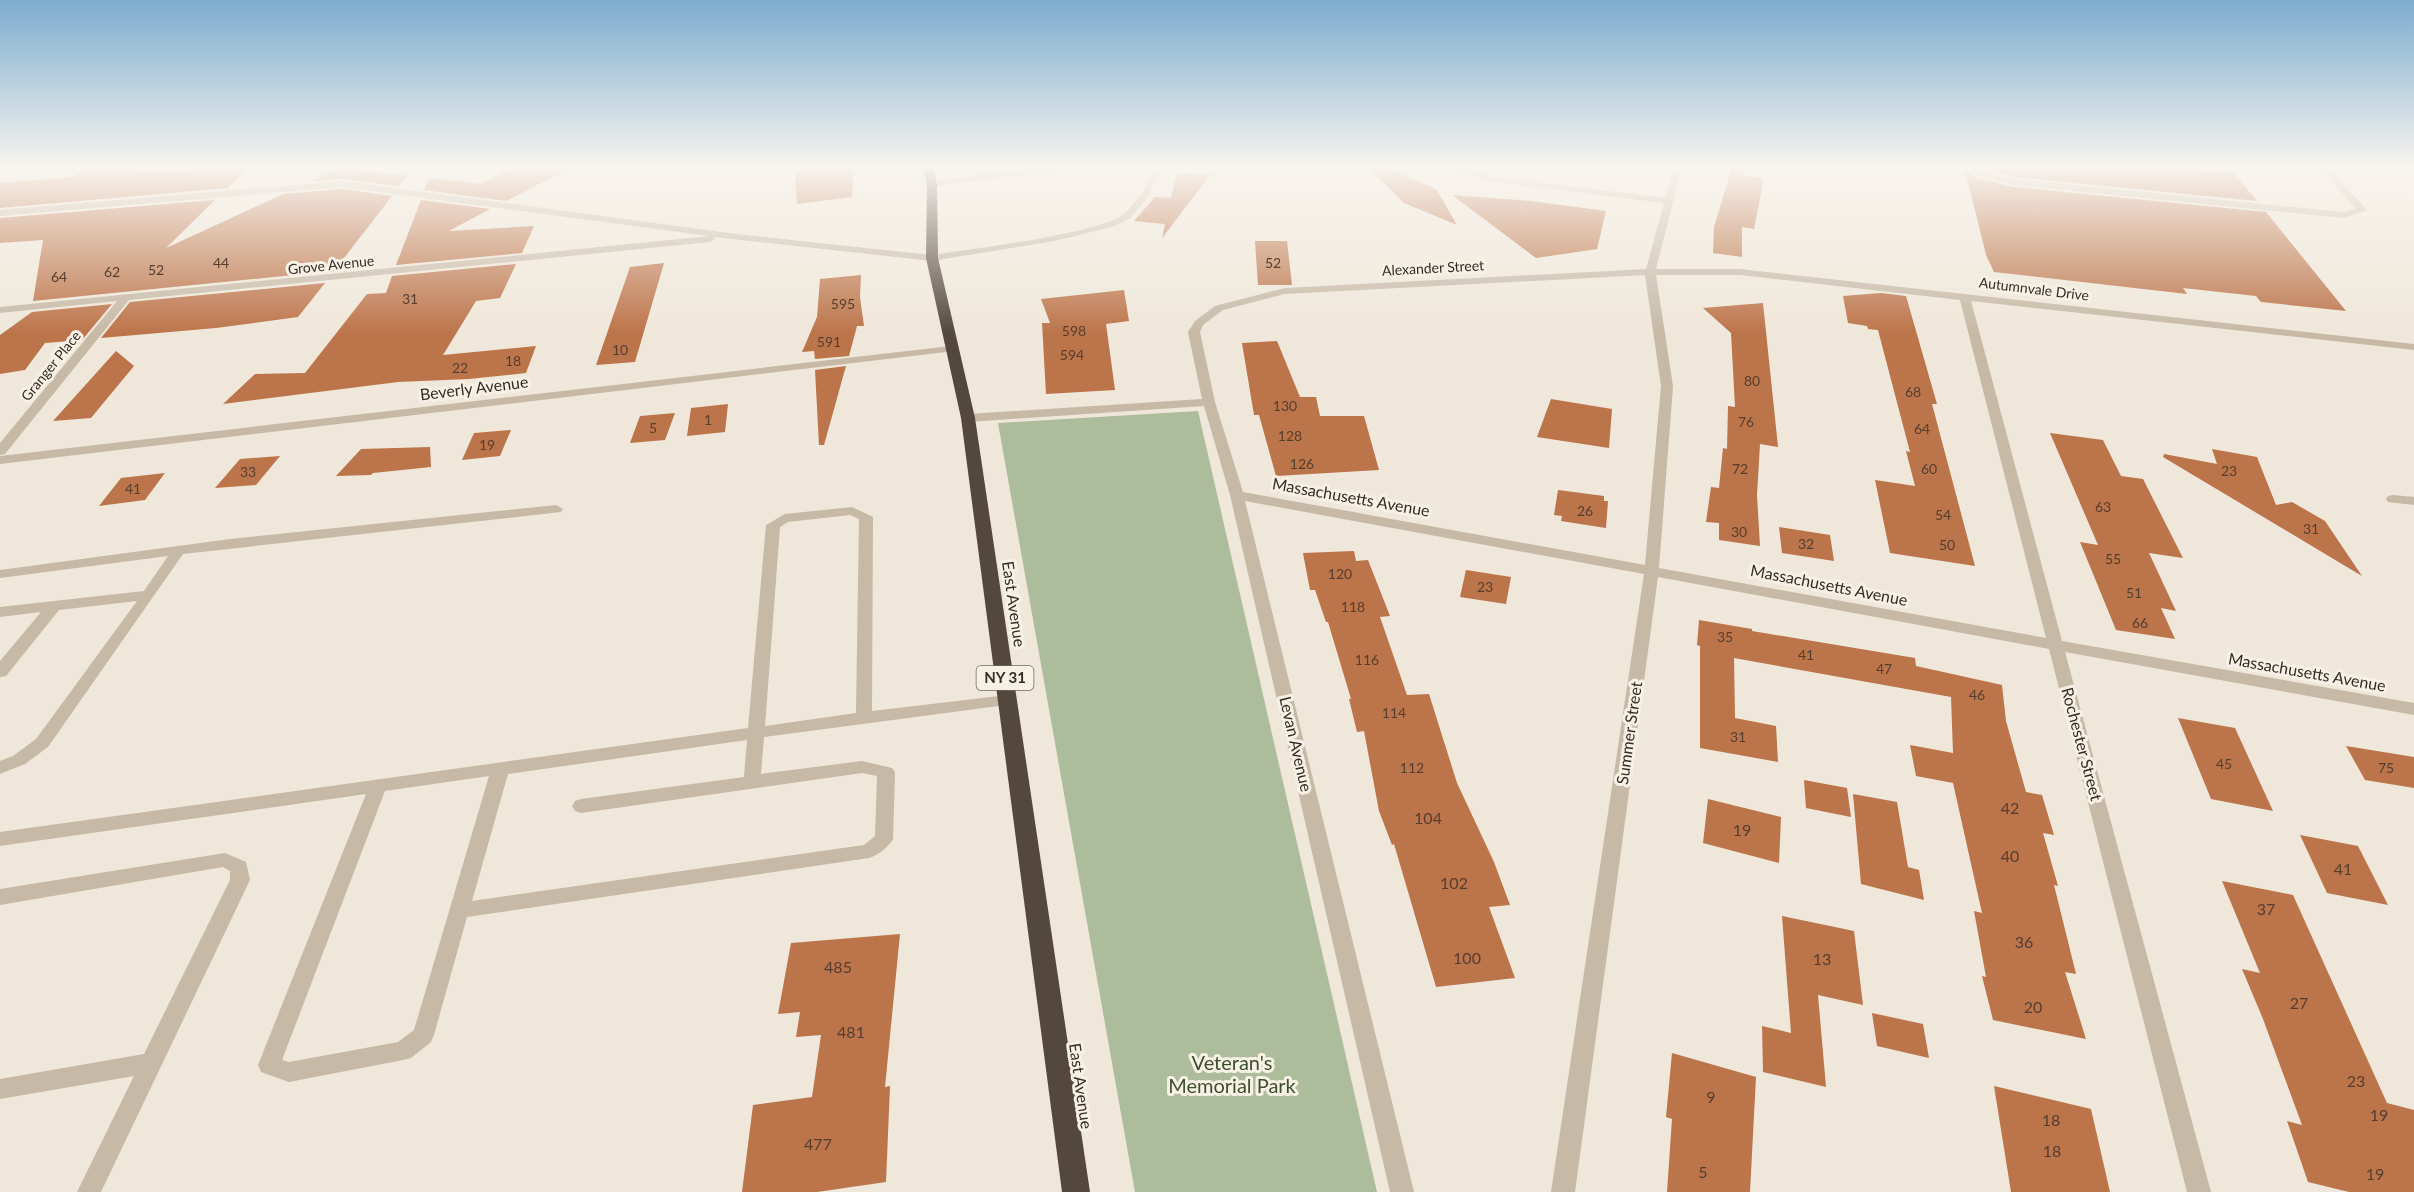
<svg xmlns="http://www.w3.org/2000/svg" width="2414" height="1192" viewBox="0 0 2414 1192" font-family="Lato,sans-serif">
	<rect width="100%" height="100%" fill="#efe7d9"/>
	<path fill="#adbc9b" d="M 1198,411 L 1377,1192 L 1135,1192 L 998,423 Z"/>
	<g fill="#bc744a">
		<path d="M 87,167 L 139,167 L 132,173 L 250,167 L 227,188 L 0,208 L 0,183 L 74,177 Z"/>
		<path d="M 515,167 L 572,167 L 506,201 L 424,190 L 429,178 L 481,184 Z"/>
		<path d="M 853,167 L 852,197 L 797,204 L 795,170 Z"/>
		<path d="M 1368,167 L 1384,167 L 1436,189 L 1457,225 L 1404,203 Z"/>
		<path d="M 1732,167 L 1744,167 L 1744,176 L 1764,178 L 1754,229 L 1742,227 L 1742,257 L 1713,253 L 1714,227 Z"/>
		<path d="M 1979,167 L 2174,167 L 2234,173 L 2257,201 L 2014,177 Z"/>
		<path d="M 340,168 L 408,176 L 399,186 L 342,179 L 312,181 Z"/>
		<path d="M 1965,170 L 1979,179 L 2014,187 L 2266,212 L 2346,311 L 2261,302 L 2256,296 L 2183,288 L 2187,294 L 1994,272 L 1986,255 Z"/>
		<path d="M 1177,173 L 1211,174 L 1162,238 L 1165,224 L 1134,221 L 1155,197 L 1171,198 Z"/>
		<path d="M 342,189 L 392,196 L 334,271 L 33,301 L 43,240 L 0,243 L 0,218 L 215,200 L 166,248 L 283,194 Z"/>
		<path d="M 1452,195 L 1531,201 L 1606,211 L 1597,249 L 1536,258 Z"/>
		<path d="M 421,200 L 490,209 L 449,231 L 534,226 L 522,253 L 396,265 Z"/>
		<path d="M 1255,241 L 1287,241 L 1292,285 L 1258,285 Z"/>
		<path d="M 664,263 L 635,362 L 596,365 L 630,267 Z"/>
		<path d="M 516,264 L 500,298 L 476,301 L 443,355 L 536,346 L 526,373 L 469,379 L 398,382 L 223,404 L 255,374 L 305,373 L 367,294 L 386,293 L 392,276 Z"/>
		<path d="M 861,275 L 860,297 L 864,326 L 857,326 L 849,356 L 815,359 L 814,351 L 802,352 L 817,317 L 820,279 Z"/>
		<path d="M 325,283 L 298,317 L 216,328 L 101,338 L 130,302 Z"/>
		<path d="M 1124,290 L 1129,321 L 1106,324 L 1115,390 L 1046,394 L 1042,323 L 1050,323 L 1041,299 Z"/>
		<path d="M 1881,293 L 1906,296 L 1937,404 L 1932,404 L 1975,566 L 1890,553 L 1875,480 L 1915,486 L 1906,451 L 1910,452 L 1878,330 L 1868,329 L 1867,326 L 1848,323 L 1843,296 Z"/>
		<path d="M 1763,303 L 1778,447 L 1760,444 L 1757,495 L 1760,546 L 1719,540 L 1719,523 L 1706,522 L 1711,487 L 1719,488 L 1723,448 L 1727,449 L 1728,406 L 1735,407 L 1731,333 L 1703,308 Z"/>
		<path d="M 112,304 L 82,340 L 45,343 L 25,370 L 0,374 L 0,335 L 32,312 Z"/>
		<path d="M 1277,341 L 1300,397 L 1316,397 L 1320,416 L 1364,416 L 1379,470 L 1276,476 L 1259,415 L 1254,415 L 1242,343 Z"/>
		<path d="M 116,351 L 134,366 L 91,418 L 53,421 Z"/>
		<path d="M 846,366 L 824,445 L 819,445 L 815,370 Z"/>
		<path d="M 1551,399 L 1612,409 L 1609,448 L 1537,437 Z"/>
		<path d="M 728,404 L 725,432 L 687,436 L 691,408 Z"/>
		<path d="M 675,413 L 665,440 L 630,443 L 640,416 Z"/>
		<path d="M 511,430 L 500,456 L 462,460 L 474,433 Z"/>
		<path d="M 2050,433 L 2103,440 L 2121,476 L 2143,479 L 2183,558 L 2149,553 L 2176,611 L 2161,608 L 2175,639 L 2116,630 L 2080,542 L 2098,545 Z"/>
		<path d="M 430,447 L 431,467 L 373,473 L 371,475 L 336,476 L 361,449 Z"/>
		<path d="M 2212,449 L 2257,457 L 2276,505 L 2292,502 L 2325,521 L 2362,576 L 2163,457 L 2164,454 L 2217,464 Z"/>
		<path d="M 280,456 L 256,485 L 215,488 L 240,459 Z"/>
		<path d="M 165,473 L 145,500 L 99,506 L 121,478 Z"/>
		<path d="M 1558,490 L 1604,496 L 1604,501 L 1608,501 L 1606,528 L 1561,521 L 1562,516 L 1554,515 Z"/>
		<path d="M 1779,527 L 1830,535 L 1834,561 L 1782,553 Z"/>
		<path d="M 1354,551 L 1356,561 L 1368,560 L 1390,616 L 1380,617 L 1407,695 L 1429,694 L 1457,783 L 1494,862 L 1510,905 L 1489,907 L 1515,978 L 1436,987 L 1394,844 L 1392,845 L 1379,811 L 1364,731 L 1357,732 L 1349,699 L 1351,699 L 1328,622 L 1326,622 L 1315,590 L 1310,590 L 1303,553 Z"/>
		<path d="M 1466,570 L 1511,577 L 1506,604 L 1460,597 Z"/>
		<path d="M 1699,620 L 1752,629 L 1752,631 L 1915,658 L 1916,666 L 2002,685 L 2006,721 L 2026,792 L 2042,795 L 2054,835 L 2043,833 L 2058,886 L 2054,885 L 2076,974 L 2065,972 L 2086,1039 L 1993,1020 L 1982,976 L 1986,977 L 1974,911 L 1982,913 L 1953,783 L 1916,776 L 1910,745 L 1953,753 L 1951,697 L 1734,658 L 1735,718 L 1776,726 L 1778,762 L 1700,748 L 1700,646 L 1697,645 Z"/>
		<path d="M 2178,718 L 2235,728 L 2273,811 L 2211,799 Z"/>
		<path d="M 2346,746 L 2414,757 L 2414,788 L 2365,780 Z"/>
		<path d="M 1804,780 L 1847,788 L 1851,817 L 1806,808 Z"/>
		<path d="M 1853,794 L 1897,802 L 1908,867 L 1919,870 L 1924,900 L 1861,884 Z"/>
		<path d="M 1708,799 L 1781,817 L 1779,863 L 1703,843 Z"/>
		<path d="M 2300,835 L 2358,846 L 2388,905 L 2327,893 Z"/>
		<path d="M 2222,881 L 2293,895 L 2387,1103 L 2414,1110 L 2414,1192 L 2349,1192 L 2308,1182 L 2287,1121 L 2302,1125 L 2263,1019 L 2242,969 L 2260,973 Z"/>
		<path d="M 1782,916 L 1854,931 L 1863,1005 L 1818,995 L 1826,1087 L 1763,1072 L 1762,1026 L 1791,1033 Z"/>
		<path d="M 900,934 L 885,1087 L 890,1086 L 886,1182 L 817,1192 L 742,1192 L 753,1105 L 812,1097 L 821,1035 L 796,1037 L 800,1012 L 778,1014 L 791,943 Z"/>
		<path d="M 1872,1013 L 1923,1024 L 1929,1058 L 1877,1046 Z"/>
		<path d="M 1672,1053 L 1756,1077 L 1750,1192 L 1667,1192 L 1672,1119 L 1666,1117 Z"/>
		<path d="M 1994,1086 L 2091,1109 L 2110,1192 L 2011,1192 Z"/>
	</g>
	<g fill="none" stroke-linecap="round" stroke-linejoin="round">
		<g fill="#c6b9a6" fill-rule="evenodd">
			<path d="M 1156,167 L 1164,167 L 1145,201 L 1130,218 L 1115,226 L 1055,241 L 932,261 L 927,258 L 932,255 C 970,249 1101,234 1125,213 C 1139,200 1147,183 1156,167 Z"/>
			<path d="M 556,505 L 563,509 L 561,512 L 183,554 L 48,747 L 25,764 L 0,774 L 0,761 L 13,756 L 36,739 L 137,601 L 59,610 L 6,676 L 0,677 L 0,661 L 41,612 L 0,617 L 0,607 L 144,591 L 168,556 L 0,578 L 0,570 L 230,539 Z"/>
			<path d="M 852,507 L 873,517 L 872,711 L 1008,695 L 1014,696 L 1016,700 L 1014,704 L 764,737 L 761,774 L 862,761 L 892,768 L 895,772 L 893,839 C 888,848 878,855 869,858 L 467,917 L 434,1035 L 431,1042 L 411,1058 L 403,1060 L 289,1082 L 261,1072 L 258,1065 L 366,794 L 0,846 L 0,832 L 748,728 L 766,525 L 785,514 ZM 850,515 L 859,519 L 856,713 L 765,726 L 780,527 L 788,522 ZM 747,740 L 744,777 L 581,799 L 575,801 L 572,806 L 575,811 L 581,813 L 862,773 L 877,776 L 875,836 L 864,845 L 472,901 L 508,774 ZM 489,776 L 414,1030 L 398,1042 L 289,1062 L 282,1060 L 385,791 Z"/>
			<path d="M 225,853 L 246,862 L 250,880 L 101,1192 L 77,1192 L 134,1076 L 0,1099 L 0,1079 L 144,1054 L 230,880 L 230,871 L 223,867 L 0,905 L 0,889 Z"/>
		</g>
		<g fill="#c6b9a6" fill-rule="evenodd">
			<path d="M 1039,167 L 1061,167 L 1057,170 L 932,187 L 928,184 L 932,181 Z"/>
			<path d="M 1452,167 L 1464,167 L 1487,176 L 1665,198 L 1674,167 L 1682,167 L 1656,269 L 1740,269 L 2414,344 L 2414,350 L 1971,301 L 2062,641 L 2414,703 L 2414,715 L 2065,652 L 2211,1192 L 2187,1192 L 2049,649 L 1658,577 L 1575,1192 L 1551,1192 L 1644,574 L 1245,501 L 1414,1192 L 1390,1192 L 1230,495 L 1204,406 L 968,422 L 962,418 L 968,414 L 1202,399 L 1188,332 L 1195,321 L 1215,306 L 1285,288 L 1646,269 L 1664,203 L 1485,181 ZM 1645,275 L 1661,386 L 1645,565 L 1243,492 L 1215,402 L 1200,332 L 1203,325 L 1223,310 L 1285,294 ZM 1656,275 L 1740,275 L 1960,300 L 2046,638 L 1659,568 L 1673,386 Z"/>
			<path d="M 1965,167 C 1978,167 1999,176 2014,179 L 2344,212 L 2356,209 L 2319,167 L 2328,167 L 2367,210 L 2344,218 L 2014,185 L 1980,177 Z"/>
			<path d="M 342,181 L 736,234 L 932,255 L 937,258 L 932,261 L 713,237 L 715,239 L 710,242 L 129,300 L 5,454 L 0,455 L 0,443 L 117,301 L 0,313 L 0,307 L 709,236 L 342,187 L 0,216 L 0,210 Z"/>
			<path d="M 951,346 L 955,347 L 955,351 L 0,464 L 0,456 Z"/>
			<path d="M 2393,495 L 2414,497 L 2414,505 L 2388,502 L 2386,499 L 2388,496 Z"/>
		</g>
		<path fill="#53473e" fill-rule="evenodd" d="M 923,167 L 933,167 L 937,184 L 938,258 L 975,418 L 1090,1192 L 1062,1192 L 961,418 L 926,258 L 927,184 Z"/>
	</g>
	<linearGradient id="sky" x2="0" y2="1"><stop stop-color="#7cadcf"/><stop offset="0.5" stop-color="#f8f4ee"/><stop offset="1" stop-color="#f8f4ee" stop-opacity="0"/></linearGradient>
	<rect width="2414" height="334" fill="url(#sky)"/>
	<g text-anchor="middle" stroke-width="6" stroke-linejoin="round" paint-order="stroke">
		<g font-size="14" fill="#553e2f">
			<text x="221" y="268">44</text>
			<text x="1273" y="268">52</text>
			<text x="156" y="275">52</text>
			<text x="112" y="277">62</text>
			<text x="59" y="282">64</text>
			<text x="410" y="304">31</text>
			<text x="843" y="309">595</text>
			<text x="1074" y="336">598</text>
			<text x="829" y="347">591</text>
			<text x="620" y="355">10</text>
			<text x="1072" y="360">594</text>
			<text x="513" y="366">18</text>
			<text x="460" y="373">22</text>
			<text x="1752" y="386">80</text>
			<text x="1913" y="397">68</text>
			<text x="1285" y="411">130</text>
			<text x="708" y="425">1</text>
			<text x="1746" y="427">76</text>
			<text x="653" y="433">5</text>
			<text x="1922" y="434">64</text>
			<text x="1290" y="441">128</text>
			<text x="487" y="450">19</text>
			<text x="1302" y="469">126</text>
			<text x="1740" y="474">72</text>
			<text x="1929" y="474">60</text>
			<text x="2229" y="476">23</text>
			<text x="248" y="477">33</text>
			<text x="133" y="494">41</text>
			<text x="2103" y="512">63</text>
			<text x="1585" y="516">26</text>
			<text x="1943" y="520">54</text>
			<text x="2311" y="534">31</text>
			<text x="1739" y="537">30</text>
			<text x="1806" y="549">32</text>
			<text x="1947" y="550">50</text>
			<text x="2113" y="564">55</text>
			<text x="1340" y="579">120</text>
			<text x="1485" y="592">23</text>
			<text x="2134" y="598">51</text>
			<text x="1353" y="612">118</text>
			<text x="2140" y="628">66</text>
			<text x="1725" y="642">35</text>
			<text x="1806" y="660">41</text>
			<text x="1367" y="665">116</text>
			<text x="1884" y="674">47</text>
			<text x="1977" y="700">46</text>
			<text x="1394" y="718">114</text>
			<text x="1738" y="742">31</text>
			<text x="2224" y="769">45</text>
			<text x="1412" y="773">112</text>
			<text x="2386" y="773">75</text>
		</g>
		<g font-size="14" fill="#332c26" stroke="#f7f1e5">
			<text transform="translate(331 265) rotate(-6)" y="5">Grove Avenue</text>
			<text transform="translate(1433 268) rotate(-3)" y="5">Alexander Street</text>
			<text transform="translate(2034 289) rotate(7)" y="5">Autumnvale Drive</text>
			<text transform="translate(51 366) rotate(-51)" y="5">Granger Place</text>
		</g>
		<rect fill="#f7f1e5" stroke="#6e675f" stroke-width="1.5" x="976.5" y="666" width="57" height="24" rx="4.5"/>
		<g font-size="15" font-weight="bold" fill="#332c26">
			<text x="1005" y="683">NY 31</text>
		</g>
		<g font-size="16" fill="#332c26" stroke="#f7f1e5">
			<text transform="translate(474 388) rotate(-7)" y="6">Beverly Avenue</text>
			<text transform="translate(1351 497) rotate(10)" y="6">Massachusetts Avenue</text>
			<text transform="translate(1829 585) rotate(11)" y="6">Massachusetts Avenue</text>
			<text transform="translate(1014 604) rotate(82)" y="6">East Avenue</text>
			<text transform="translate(2307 672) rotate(10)" y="6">Massachusetts Avenue</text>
			<text transform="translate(1629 733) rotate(-82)" y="6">Summer Street</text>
			<text transform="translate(1296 744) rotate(77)" y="6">Levan Avenue</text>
			<text transform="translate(2082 744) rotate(75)" y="6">Rochester Street</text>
			<text transform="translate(1081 1086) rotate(82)" y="6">East Avenue</text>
		</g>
		<g font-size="16" fill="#553e2f">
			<text x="2010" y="814">42</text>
			<text x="1428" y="824">104</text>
			<text x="1742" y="836">19</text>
			<text x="2010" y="862">40</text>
			<text x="2343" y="875">41</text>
			<text x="1454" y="889">102</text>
			<text x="2266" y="915">37</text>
			<text x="2024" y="948">36</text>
			<text x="1467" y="964">100</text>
			<text x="1822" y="965">13</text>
			<text x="838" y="973">485</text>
			<text x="2299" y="1009">27</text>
			<text x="2033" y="1013">20</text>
			<text x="851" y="1038">481</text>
			<text x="2356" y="1087">23</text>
			<text x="1711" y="1103">9</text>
			<text x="2379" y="1121">19</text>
			<text x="2051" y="1126">18</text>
			<text x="818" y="1150">477</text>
			<text x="2052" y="1157">18</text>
			<text x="1703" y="1178">5</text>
			<text x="2375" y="1180">19</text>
		</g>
		<g font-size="20" fill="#3e4f2c" stroke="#f7f1e5">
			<text x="1232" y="1070">Veteran's<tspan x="1232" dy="23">Memorial Park</tspan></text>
		</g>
	</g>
</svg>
